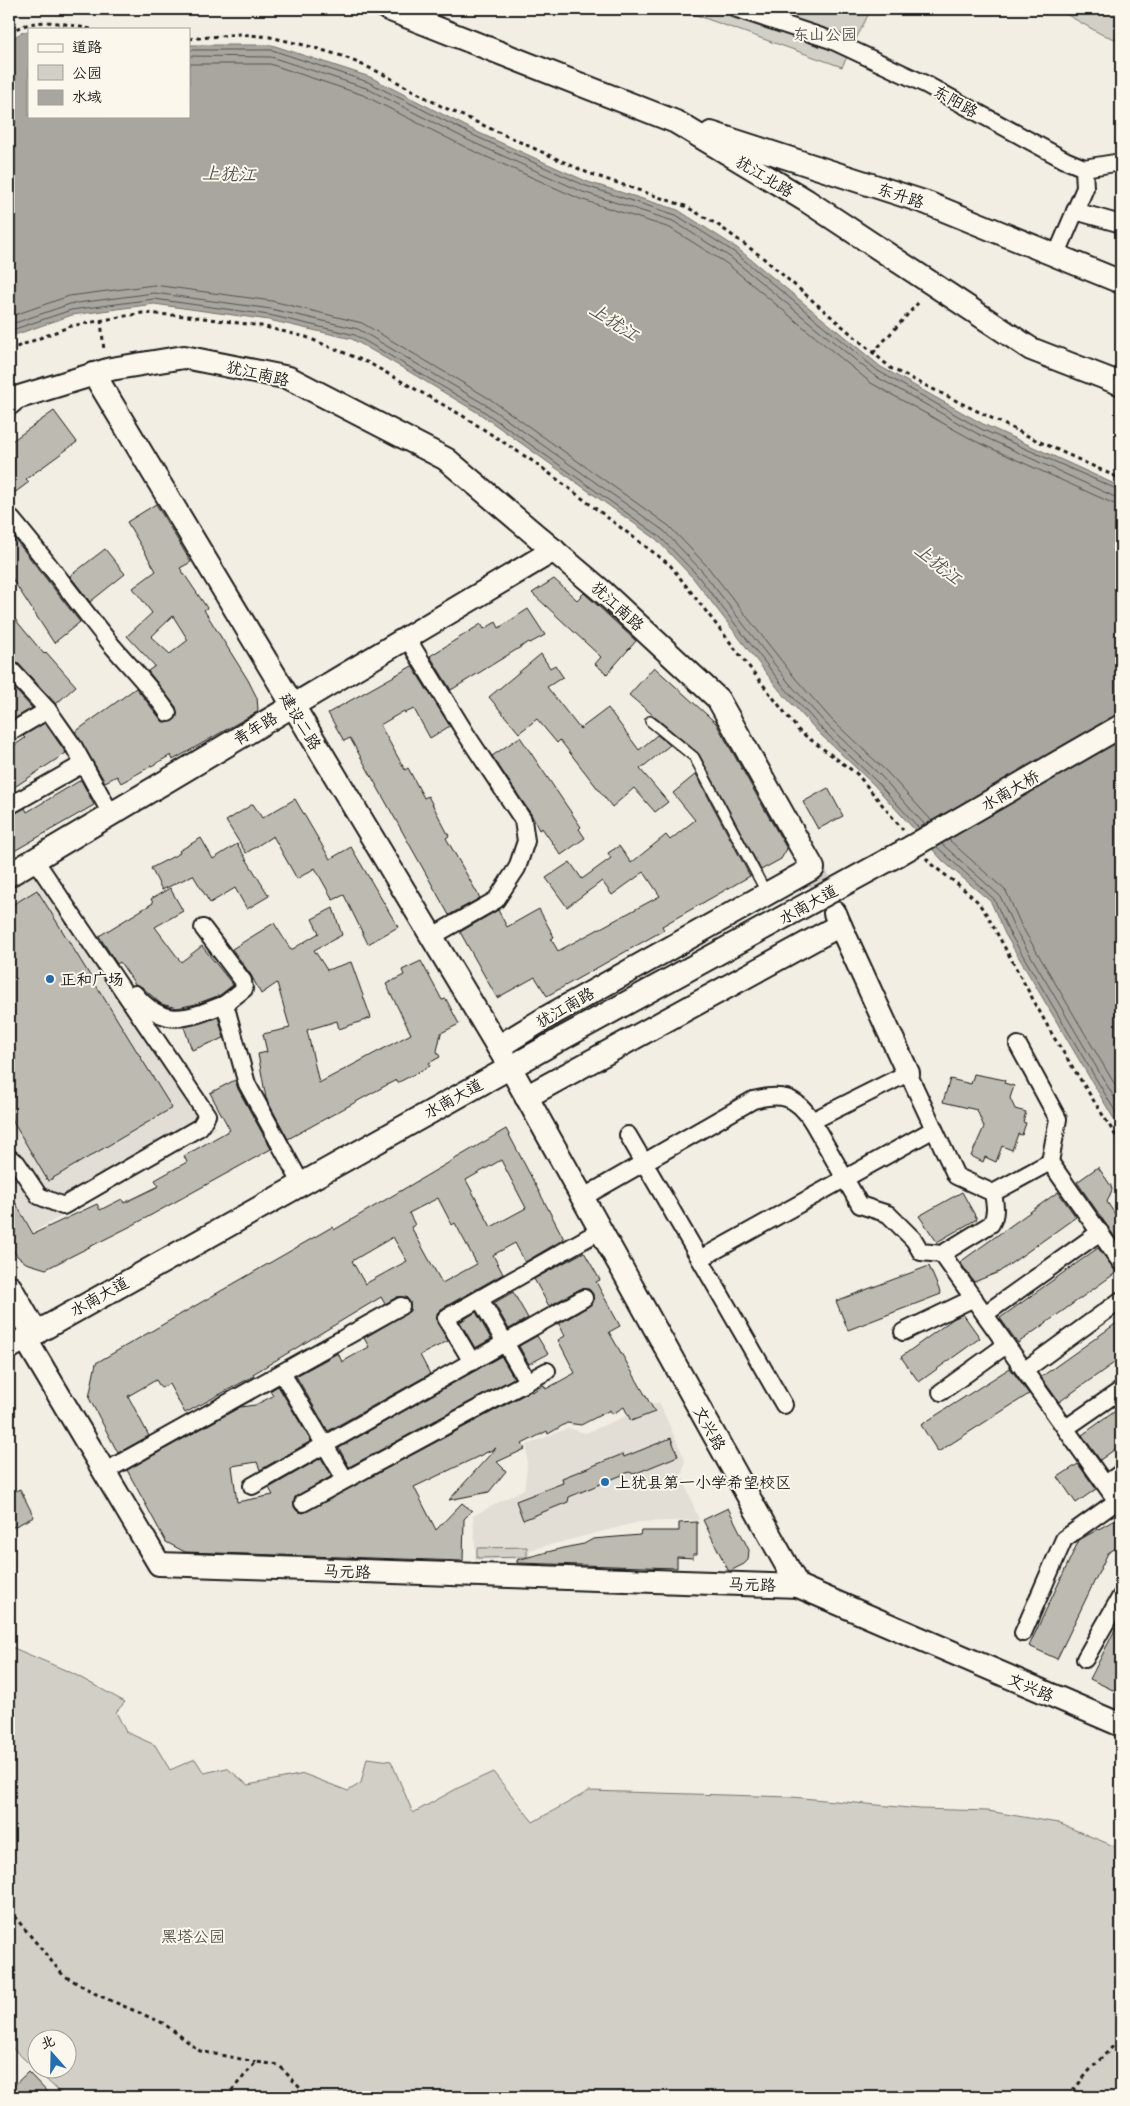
<svg xmlns="http://www.w3.org/2000/svg" width="1130" height="2106" viewBox="0 0 1130 2106" font-family="Pangolin,'LXGW WenKai TC',sans-serif">
	<rect width="100%" height="100%" fill="#f2eee4"/>
	<filter id="ink" filterUnits="userSpaceOnUse"><feTurbulence type="fractalNoise" baseFrequency=".02" numOctaves="2"/><feDisplacementMap in="SourceGraphic" scale="10" xChannelSelector="R" yChannelSelector="G"/><feConvolveMatrix kernelMatrix="1 2 1 2 8 2 1 2 1" color-interpolation-filters="sRGB"/></filter>
	<g filter="url(#ink)">
		<g fill="#e2ded5">
			<path d="M 50,865 L 159,1032 L 216,1128 L 33,1232 L 9,1189 L 9,889 Z"/>
			<path d="M 659,1402 L 685,1460 L 682,1475 L 699,1520 L 639,1522 L 530,1550 L 530,1559 L 476,1560 L 473,1516 L 524,1489 L 527,1468 L 527,1445 L 568,1428 L 586,1433 Z"/>
		</g>
		<g fill="#d2cfc6" stroke="#777671" fill-rule="evenodd">
			<path d="M 679,9 L 871,9 L 842,67 Z"/>
			<path d="M 1057,9 L 1121,9 L 1121,41 L 1101,34 Z"/>
			<path d="M 527,1547 L 527,1557 L 477,1558 L 477,1548 Z"/>
			<path d="M 9,1646 L 72,1673 L 125,1702 L 116,1712 L 126,1732 L 155,1745 L 170,1770 L 195,1759 L 204,1773 L 227,1768 L 248,1785 L 304,1774 L 348,1791 L 361,1783 L 367,1758 L 391,1761 L 413,1813 L 458,1788 L 493,1772 L 533,1822 L 589,1791 L 792,1797 L 920,1809 L 988,1811 L 1058,1823 L 1121,1849 L 1121,2097 L 65,2097 L 9,2045 ZM 38,2038 L 68,2038 L 68,2068 L 38,2068 Z"/>
		</g>
		<path fill="#a9a6a0" stroke="#716f6b" d="M 29,31 L 29,116 L 189,116 L 189,45 L 272,45 L 370,77 L 477,132 L 588,182 L 678,210 L 737,248 L 881,367 L 983,424 L 1121,487 L 1121,1131 L 1005,934 L 991,902 L 943,861 L 873,784 L 819,733 L 780,691 L 693,578 L 656,539 L 480,414 L 408,371 L 352,339 L 269,320 L 154,304 L 72,315 L 9,337 L 9,41 L 22,32 Z"/>
		<g fill="none" stroke-linecap="round" stroke-linejoin="round">
			<g stroke="#545351" stroke-width="1">
				<path d="M 189,50 L 272,50 L 368,82 L 475,136 L 586,186 L 676,215 L 734,252 L 878,371 L 981,429 L 1121,491"/>
				<path d="M 189,56 L 271,57 L 366,88 L 472,142 L 583,192 L 673,221 L 730,257 L 875,376 L 978,434 L 1115,497 L 1121,498"/>
				<path d="M 189,64 L 270,64 L 363,95 L 469,149 L 580,199 L 670,228 L 726,263 L 871,383 L 975,441 L 1112,503 L 1121,505"/>
				<path d="M 9,317 L 69,296 L 154,285 L 272,301 L 362,323 L 490,399 L 669,526 L 707,566 L 795,678 L 832,720 L 886,771 L 932,821"/>
				<path d="M 9,325 L 70,304 L 154,293 L 271,309 L 358,329 L 486,405 L 664,531 L 702,571 L 789,683 L 827,725 L 881,776 L 925,825"/>
				<path d="M 9,331 L 71,310 L 154,299 L 269,315 L 355,335 L 482,410 L 659,536 L 697,575 L 784,687 L 822,729 L 876,781 L 919,828"/>
				<path d="M 949,840 L 1006,891 L 1021,925 L 1121,1095"/>
				<path d="M 942,844 L 1000,896 L 1015,929 L 1121,1109"/>
				<path d="M 937,847 L 994,899 L 1009,932 L 1121,1121"/>
			</g>
		</g>
		<g fill="#bdbab1" stroke="#1c1c1c" fill-rule="evenodd">
			<path d="M 54,411 L 77,442 L 26,479 L 29,482 L 9,497 L 9,443 Z"/>
			<path d="M 156,504 L 191,562 L 180,568 L 207,608 L 204,610 L 248,680 L 257,698 L 258,709 L 257,712 L 173,760 L 171,755 L 121,783 L 117,776 L 105,782 L 75,732 L 136,688 L 163,722 L 173,721 L 177,717 L 176,707 L 148,671 L 155,666 L 127,636 L 152,613 L 133,588 L 156,571 L 127,522 ZM 173,616 L 188,640 L 170,654 L 151,637 Z"/>
			<path d="M 15,539 L 80,622 L 54,643 L 9,574 L 9,543 Z"/>
			<path d="M 105,549 L 125,574 L 90,602 L 70,576 Z"/>
			<path d="M 554,579 L 577,600 L 584,593 L 636,641 L 607,674 L 595,664 L 601,657 L 532,593 Z"/>
			<path d="M 528,609 L 545,635 L 530,643 L 529,642 L 451,690 L 430,656 L 481,624 L 484,629 L 496,622 L 499,628 Z"/>
			<path d="M 9,612 L 44,654 L 46,652 L 76,686 L 56,704 L 16,661 L 9,656 Z"/>
			<path d="M 541,654 L 550,668 L 555,665 L 563,677 L 547,687 L 580,729 L 608,708 L 639,750 L 657,735 L 670,745 L 640,769 L 668,802 L 655,812 L 634,788 L 612,807 L 560,740 L 557,743 L 537,719 L 519,733 L 489,697 Z"/>
			<path d="M 412,666 L 450,726 L 430,738 L 414,709 L 405,713 L 404,711 L 380,725 L 405,770 L 408,768 L 424,798 L 428,796 L 449,836 L 446,838 L 480,898 L 449,915 L 350,738 L 344,741 L 328,713 Z"/>
			<path d="M 654,667 L 716,723 L 787,849 L 781,859 L 761,870 L 699,754 L 629,695 Z"/>
			<path d="M 12,686 L 32,708 L 12,720 L 9,716 L 9,688 Z"/>
			<path d="M 45,723 L 66,753 L 13,788 L 15,791 L 9,795 L 9,749 L 25,738 L 23,736 Z"/>
			<path d="M 520,737 L 581,827 L 579,829 L 585,838 L 561,855 L 542,828 L 539,830 L 531,814 L 492,756 Z"/>
			<path d="M 696,774 L 750,876 L 662,926 L 664,930 L 547,996 L 535,977 L 497,998 L 460,932 L 498,910 L 507,927 L 539,909 L 554,937 L 551,939 L 558,951 L 660,896 L 644,872 L 612,895 L 602,881 L 567,907 L 546,878 L 570,862 L 582,879 L 611,858 L 608,853 L 619,846 L 631,863 L 666,835 L 670,840 L 695,820 L 673,793 Z"/>
			<path d="M 81,780 L 94,805 L 9,854 L 9,816 L 25,808 L 27,812 Z"/>
			<path d="M 828,788 L 843,816 L 818,829 L 803,802 Z"/>
			<path d="M 295,799 L 330,859 L 351,847 L 398,927 L 368,944 L 344,895 L 333,900 L 315,868 L 297,879 L 273,836 L 246,853 L 226,821 L 253,804 L 262,818 Z"/>
			<path d="M 201,838 L 213,859 L 237,844 L 269,896 L 247,909 L 235,888 L 210,903 L 193,875 L 162,890 L 151,868 L 180,853 L 179,851 Z"/>
			<path d="M 170,888 L 183,911 L 155,927 L 181,962 L 202,946 L 233,985 L 220,995 L 196,1004 L 177,1008 L 161,1004 L 142,987 L 135,984 L 120,962 L 117,964 L 99,936 L 153,903 L 151,899 Z"/>
			<path d="M 37,890 L 172,1108 L 48,1181 L 9,1115 L 9,907 Z"/>
			<path d="M 333,908 L 342,935 L 314,950 L 327,970 L 351,962 L 371,1018 L 339,1029 L 337,1021 L 307,1030 L 319,1083 L 411,1034 L 386,984 L 404,975 L 402,970 L 421,961 L 442,1000 L 446,999 L 459,1024 L 441,1033 L 437,1051 L 440,1057 L 429,1063 L 430,1066 L 397,1083 L 396,1080 L 288,1139 L 266,1098 L 258,1054 L 267,1052 L 263,1034 L 290,1028 L 277,983 L 261,994 L 251,975 L 232,949 L 274,923 L 291,950 L 319,933 L 312,919 Z"/>
			<path d="M 218,1017 L 224,1038 L 192,1050 L 184,1027 Z"/>
			<path d="M 974,1074 L 1005,1080 L 1004,1083 L 1014,1086 L 1010,1098 L 1015,1109 L 1026,1112 L 1023,1122 L 1026,1123 L 1022,1135 L 1018,1134 L 1012,1150 L 1002,1146 L 996,1162 L 985,1157 L 983,1162 L 971,1156 L 984,1127 L 977,1110 L 943,1102 L 950,1079 L 971,1084 Z"/>
			<path d="M 235,1080 L 238,1089 L 271,1149 L 135,1224 L 46,1269 L 26,1263 L 17,1256 L 9,1244 L 9,1191 L 33,1234 L 97,1204 L 100,1210 L 122,1199 L 124,1203 L 159,1186 L 155,1180 L 187,1162 L 184,1156 L 230,1130 L 210,1093 Z"/>
			<path d="M 506,1129 L 564,1239 L 525,1262 L 515,1243 L 493,1255 L 503,1274 L 441,1309 L 437,1313 L 437,1323 L 448,1341 L 420,1355 L 430,1374 L 328,1431 L 296,1376 L 338,1353 L 342,1362 L 369,1347 L 364,1338 L 410,1311 L 410,1302 L 406,1297 L 397,1297 L 385,1304 L 381,1297 L 253,1374 L 254,1376 L 185,1413 L 169,1384 L 161,1388 L 156,1380 L 128,1396 L 149,1436 L 118,1453 L 89,1398 L 96,1363 L 332,1227 L 334,1230 ZM 501,1160 L 526,1208 L 491,1227 L 466,1180 ZM 438,1198 L 452,1225 L 455,1223 L 477,1264 L 442,1283 L 411,1227 L 415,1225 L 409,1213 ZM 393,1237 L 407,1261 L 365,1284 L 352,1261 Z"/>
			<path d="M 1098,1167 L 1111,1186 L 1112,1190 L 1107,1202 L 1121,1223 L 1121,1246 L 1077,1182 Z"/>
			<path d="M 962,1192 L 977,1219 L 937,1242 L 919,1216 Z"/>
			<path d="M 1058,1192 L 1076,1217 L 999,1272 L 974,1282 L 960,1262 Z"/>
			<path d="M 1098,1248 L 1117,1272 L 1018,1343 L 1000,1318 Z"/>
			<path d="M 584,1252 L 600,1280 L 596,1282 L 620,1326 L 609,1332 L 655,1412 L 631,1421 L 624,1407 L 612,1414 L 610,1410 L 581,1425 L 567,1423 L 548,1434 L 547,1431 L 522,1444 L 525,1449 L 497,1462 L 506,1471 L 489,1492 L 449,1500 L 496,1448 L 414,1487 L 436,1530 L 462,1503 L 472,1511 L 464,1519 L 463,1561 L 185,1552 L 166,1542 L 127,1470 L 240,1407 L 255,1405 L 273,1396 L 270,1391 L 278,1386 L 311,1441 L 260,1470 L 257,1462 L 232,1466 L 237,1502 L 273,1495 L 269,1488 L 321,1458 L 332,1476 L 295,1497 L 294,1507 L 297,1511 L 303,1513 L 531,1391 L 532,1392 L 544,1385 L 546,1389 L 575,1373 L 558,1340 L 565,1336 L 559,1324 L 589,1306 L 593,1303 L 593,1294 L 589,1289 L 580,1289 L 549,1306 L 534,1279 Z"/>
			<path d="M 929,1266 L 941,1294 L 848,1330 L 836,1301 Z"/>
			<path d="M 513,1292 L 528,1318 L 509,1329 L 494,1303 Z"/>
			<path d="M 476,1312 L 491,1339 L 475,1348 L 460,1322 Z"/>
			<path d="M 963,1314 L 980,1338 L 919,1382 L 901,1357 L 953,1319 Z"/>
			<path d="M 1121,1320 L 1121,1358 L 1059,1402 L 1041,1377 Z"/>
			<path d="M 537,1336 L 548,1354 L 529,1364 L 519,1346 Z"/>
			<path d="M 501,1356 L 514,1378 L 349,1467 L 339,1448 Z"/>
			<path d="M 1010,1368 L 1029,1394 L 938,1452 L 921,1425 Z"/>
			<path d="M 1121,1407 L 1121,1445 L 1100,1460 L 1082,1435 Z"/>
			<path d="M 671,1438 L 678,1456 L 634,1474 L 629,1472 L 569,1497 L 568,1502 L 523,1520 L 516,1501 L 563,1483 L 562,1478 L 623,1454 L 624,1457 Z"/>
			<path d="M 1078,1464 L 1096,1489 L 1076,1503 L 1058,1477 Z"/>
			<path d="M 20,1489 L 34,1517 L 9,1529 L 9,1494 Z"/>
			<path d="M 728,1508 L 749,1550 L 748,1560 L 744,1564 L 730,1571 L 728,1570 L 703,1520 Z"/>
			<path d="M 1120,1517 L 1121,1517 L 1121,1545 L 1108,1553 L 1057,1659 L 1029,1646 L 1079,1540 Z"/>
			<path d="M 697,1522 L 697,1554 L 693,1554 L 693,1558 L 677,1557 L 677,1568 L 517,1563 L 517,1560 L 563,1548 L 584,1544 L 593,1539 L 640,1535 L 641,1531 L 679,1531 L 679,1523 Z"/>
			<path d="M 1121,1618 L 1121,1694 L 1090,1679 Z"/>
			<path d="M 28,2072 L 52,2097 L 9,2097 L 9,2090 Z"/>
		</g>
		<g fill="none" stroke-linecap="round" stroke-linejoin="round">
			<path stroke="#d2cec6" stroke-width="22" stroke-dasharray="22 11" stroke-linecap="butt" d="M 815,872 L 834,912"/>
			<g stroke="#1c1c1c" stroke-width="12">
				<path id="lane" d="M 650,721 L 694,757 L 767,894"/>
			</g>
			<g stroke="#1c1c1c" stroke-width="20">
				<g id="street">
					<path d="M 737,9 L 831,40 L 925,84 L 1065,160 L 1084,168 L 1085,188 L 1056,256"/>
					<path d="M 1084,168 L 1121,162"/>
					<path d="M 1075,211 L 1121,224"/>
					<path d="M 9,516 C 44,557 76,601 109,642 C 129,666 151,687 168,713"/>
					<path d="M 407,638 L 466,734 L 523,820 L 526,841 L 517,868 L 496,900 L 431,937"/>
					<path d="M 9,668 L 48,710 L 74,747 L 111,814"/>
					<path d="M 9,733 L 48,710"/>
					<path d="M 9,806 L 83,764"/>
					<path d="M 203,928 L 243,981 L 244,989 L 225,1004"/>
					<path d="M 135,994 C 164,1029 187,1019 225,1004 L 247,1084 L 301,1183"/>
					<path d="M 812,1121 L 860,1205 L 888,1214 L 914,1240 L 921,1252 L 942,1254 L 991,1224 C 997,1213 995,1205 993,1193"/>
					<path d="M 628,1135 L 700,1259 L 934,1129"/>
					<path d="M 9,1158 L 17,1163 L 39,1196 L 63,1206 L 200,1127 L 207,1115 L 35,860"/>
					<path d="M 1050,1162 L 1121,1263"/>
					<path d="M 582,1198 L 753,1100 C 780,1093 796,1095 812,1121 L 908,1073 L 956,1176 L 993,1193 L 1050,1162 L 1058,1119 L 1018,1045"/>
					<path d="M 942,1254 L 1121,1507"/>
					<path d="M 700,1259 L 784,1405"/>
					<path d="M 480,1299 L 527,1381"/>
					<path d="M 985,1314 L 1100,1232"/>
					<path d="M 903,1332 L 974,1298"/>
					<path d="M 472,1362 L 446,1318 L 601,1230"/>
					<path d="M 1025,1370 L 1121,1300"/>
					<path d="M 282,1373 L 345,1479"/>
					<path d="M 941,1392 L 1006,1345"/>
					<path d="M 1066,1428 L 1121,1390"/>
					<path d="M 104,1472 L 401,1306"/>
					<path d="M 1105,1484 L 1121,1473"/>
					<path d="M 252,1486 L 584,1298"/>
					<path d="M 303,1503 L 547,1371"/>
					<path d="M 1023,1633 L 1064,1539 L 1117,1501"/>
					<path d="M 1085,1659 L 1121,1596"/>
				</g>
			</g>
			<g stroke="#1c1c1c" stroke-width="26">
				<g id="secondary">
					<path d="M 388,9 L 676,122 L 807,201 L 1031,349 L 1121,384"/>
					<path d="M 711,133 L 927,203 L 1121,282"/>
					<path d="M 94,374 L 510,1067 L 798,1586 L 1121,1725"/>
					<path d="M 9,404 L 16,398 L 111,369 L 184,357 L 289,378 L 446,459 L 604,593 L 718,699 L 813,868 L 547,1017 L 498,1047"/>
					<path d="M 9,875 L 554,550"/>
					<path d="M 840,925 L 908,1073"/>
					<path d="M 526,1097 L 840,925 L 835,913"/>
					<path d="M 25,1338 L 159,1564 L 798,1586"/>
					<path d="M 9,1348 L 561,1039"/>
				</g>
			</g>
			<g stroke="#1c1c1c" stroke-width="30">
				<path id="primary" d="M 9,1289 L 34,1333"/>
			</g>
			<g stroke="#1c1c1c" stroke-width="3" stroke-dasharray="4 4" stroke-linecap="butt">
				<path d="M 9,32 C 41,16 58,23 91,29"/>
				<path d="M 189,39 L 240,34 L 270,37 L 308,46 L 342,56 L 381,73 L 441,106 L 588,173 L 685,206 L 718,225 L 762,257 L 892,369 L 1036,440 L 1121,479"/>
				<path d="M 101,320 L 104,351"/>
				<path d="M 9,350 L 71,326 L 142,313 L 188,316 L 261,326 L 306,337 L 369,363 L 463,416 L 537,464 L 670,565 L 799,731 L 857,774 L 903,830"/>
				<path d="M 873,353 L 918,303"/>
				<path d="M 926,858 L 932,865 L 960,886 L 977,901 L 987,915 L 1053,1036 L 1121,1144"/>
				<path d="M 9,1910 L 63,1975 L 98,1995 L 163,2023 L 200,2051 L 256,2062"/>
				<path d="M 226,2097 L 256,2062 L 279,2065 L 308,2097"/>
				<path d="M 1068,2097 L 1089,2071 L 1121,2038"/>
			</g>
			<use href="#lane" stroke="#fbf7ec" stroke-width="9"/>
			<use href="#street" stroke="#fbf7ec" stroke-width="16"/>
			<use href="#secondary" stroke="#fbf7ec" stroke-width="22"/>
			<use href="#primary" stroke="#fbf7ec" stroke-width="26"/>
			<g stroke="#1c1c1c" stroke-width="26" stroke-linecap="butt">
				<path id="secondary-bridge" d="M 561,1039 L 899,854 L 1121,726"/>
			</g>
			<use href="#secondary-bridge" stroke="#fbf7ec" stroke-width="22"/>
		</g>
	</g>
	<g fill="#1f6fb2" stroke="#fbf7ec" stroke-width="2">
		<circle cx="50" cy="979" r="5"/>
		<circle cx="605" cy="1482" r="5"/>
	</g>
	<g text-anchor="middle" stroke-width="4" stroke-linejoin="round" paint-order="stroke">
		<g font-size="16" fill="#53524f" stroke="#fbf7ec">
			<text x="825" y="40">东山公园</text>
			<text x="193" y="1942">黑塔公园</text>
		</g>
		<g font-size="16" fill="#1c1c1c" stroke="#fbf7ec">
			<text transform="translate(956 101) rotate(29)" y="6">东阳路</text>
			<text transform="translate(765 176) rotate(31)" y="6">犹江北路</text>
			<text transform="translate(901 195) rotate(18)" y="6">东升路</text>
			<text transform="translate(258 373) rotate(13)" y="6">犹江南路</text>
			<text transform="translate(618 606) rotate(42)" y="6">犹江南路</text>
			<text transform="translate(301 721) rotate(59)" y="6">建设二路</text>
			<text transform="translate(255 728) rotate(-31)" y="6">青年路</text>
			<text transform="translate(1010 790) rotate(-30)" y="6">水南大桥</text>
			<text transform="translate(808 904) rotate(-29)" y="6">水南大道</text>
			<text transform="translate(565 1007) rotate(-30)" y="6">犹江南路</text>
			<text transform="translate(453 1098) rotate(-29)" y="6">水南大道</text>
			<text transform="translate(99 1296) rotate(-29)" y="6">水南大道</text>
			<text transform="translate(710 1428) rotate(61)" y="6">文兴路</text>
			<text transform="translate(347 1571) rotate(2)" y="6">马元路</text>
			<text transform="translate(752 1584) rotate(2)" y="6">马元路</text>
			<text transform="translate(1031 1687) rotate(23)" y="6">文兴路</text>
		</g>
		<g font-size="16" fill="#1c1c1c" stroke="#fbf7ec" text-anchor="start">
			<text x="60" y="985">正和广场</text>
			<text x="615" y="1488">上犹县第一小学希望校区</text>
		</g>
		<g font-size="18" font-style="italic" fill="#545351" stroke="#fbf7ec">
			<text transform="translate(229 174) rotate(2)" y="6">上犹江</text>
			<text transform="translate(614 322) rotate(33)" y="6">上犹江</text>
			<text transform="translate(938 564) rotate(39)" y="6">上犹江</text>
		</g>
	</g>
	<rect width="1130" height="2106" fill="none" stroke="#fbf7ec" stroke-width="30"/>
	<rect x="15" y="15" width="1100" height="2076" fill="none" stroke="#1c1c1c" stroke-width="2" filter="url(#ink)"/>
	<rect x="28" y="28" width="162" height="90" fill="#fbf7ec" stroke="#a29f99"/>
	<rect x="38" y="44" width="25" height="8" fill="#fbf7ec" stroke="#a29f99"/>
	<text x="72" y="52" font-size="15" fill="#1c1c1c">道路</text>
	<rect x="38" y="65" width="25" height="15" fill="#d2cfc6" stroke="#a29f99"/>
	<text x="72" y="78" font-size="15" fill="#1c1c1c">公园</text>
	<rect x="38" y="90" width="25" height="15" fill="#a9a6a0" stroke="#a29f99"/>
	<text x="72" y="102" font-size="15" fill="#1c1c1c">水域</text>
	<g transform="translate(52 2054) rotate(340)"><circle r="24" fill="#fbf7ec" stroke="#a29f99"/>
	<path d="M0-4L9 19L0 12L-9 19Z" fill="#1f6fb2"/>
	<text y="-8" font-size="14" font-weight="bold" text-anchor="middle" fill="#1c1c1c">北</text>
	</g>
</svg>
